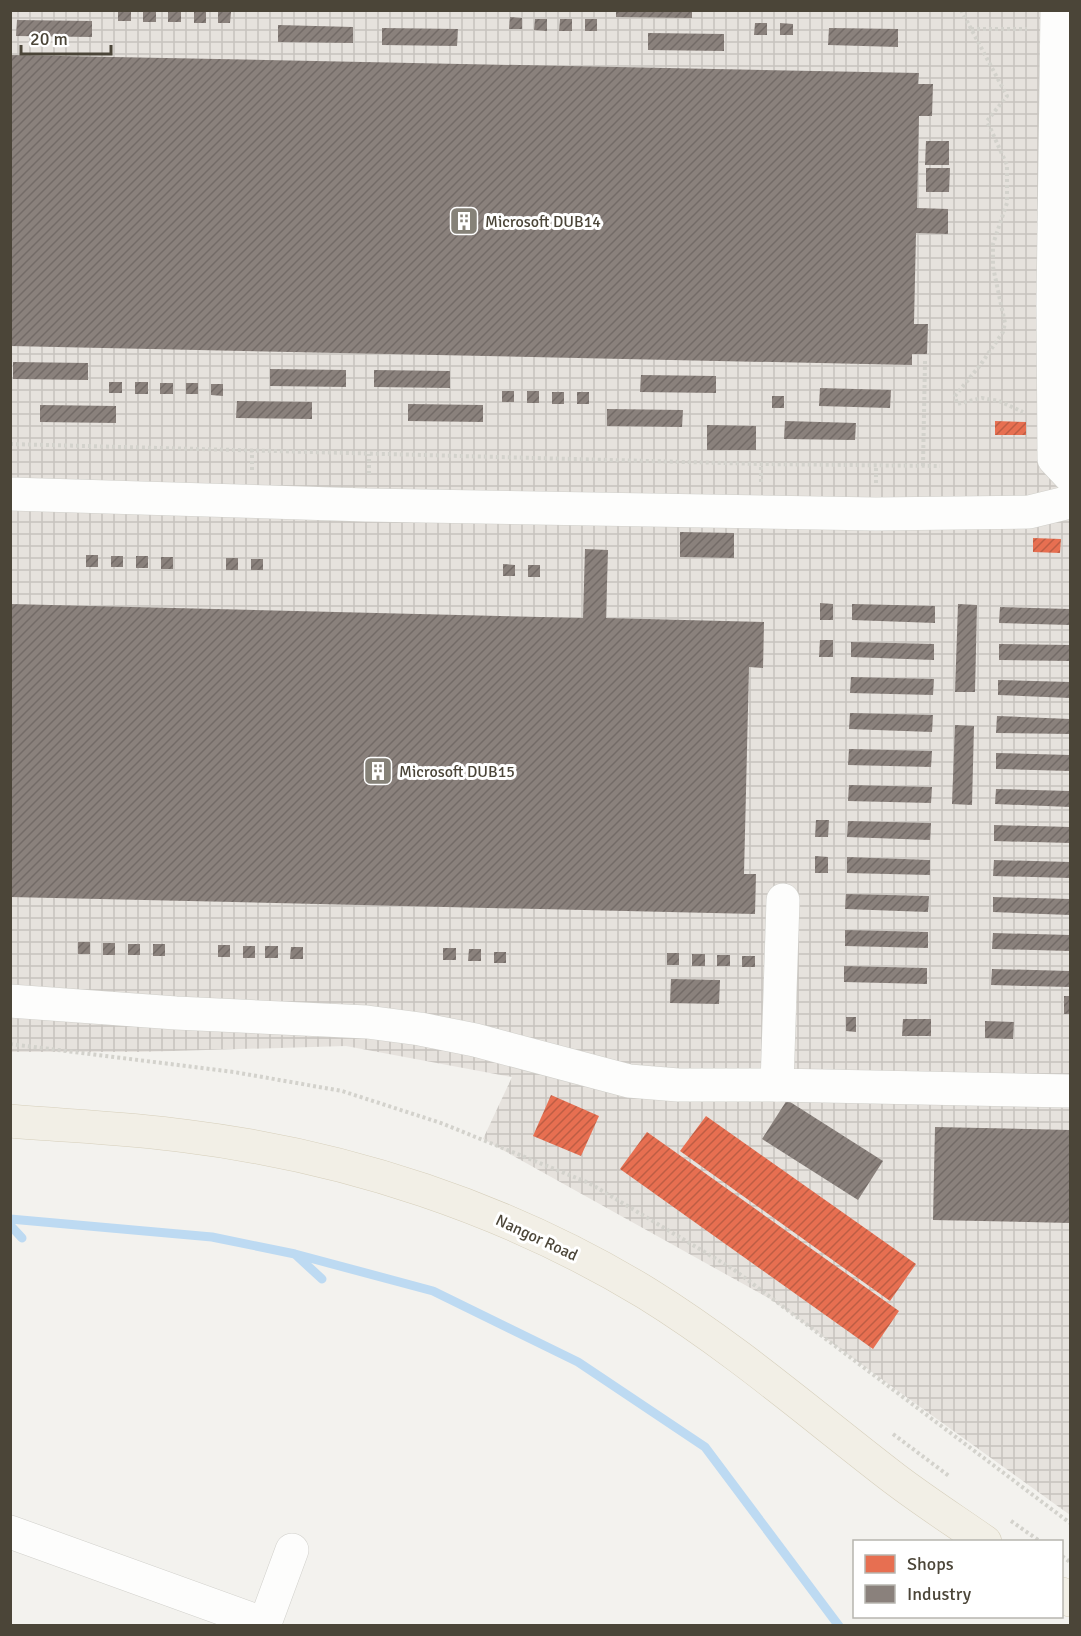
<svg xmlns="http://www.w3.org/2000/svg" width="1081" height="1636" viewBox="0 0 1081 1636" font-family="Signika,sans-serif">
	<defs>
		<pattern id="industrial-grid" width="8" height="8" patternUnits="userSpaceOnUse" patternTransform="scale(1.5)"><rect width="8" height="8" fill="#e6e2dd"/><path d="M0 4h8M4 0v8" fill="none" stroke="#c7c3be"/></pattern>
		<pattern id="shops-hatch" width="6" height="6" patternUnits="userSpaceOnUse" patternTransform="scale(1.5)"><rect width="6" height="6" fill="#e76f51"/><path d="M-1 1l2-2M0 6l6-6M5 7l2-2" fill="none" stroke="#bd5d44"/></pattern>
		<pattern id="industry-hatch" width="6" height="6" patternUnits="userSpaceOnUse" patternTransform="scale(1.5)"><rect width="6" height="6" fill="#8a817c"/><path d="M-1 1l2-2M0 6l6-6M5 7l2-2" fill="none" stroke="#736b67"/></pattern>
	</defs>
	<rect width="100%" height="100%" fill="#f3f2ee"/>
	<path fill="url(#industrial-grid)" d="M 11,11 L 1070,11 L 1070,1515 L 772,1300 L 483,1139 L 512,1077 L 346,1046 L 139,1052 L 11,1052 Z"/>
	<g fill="url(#shops-hatch)">
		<path d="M 995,421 L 1026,422 L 1026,435 L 995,435 Z"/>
		<path d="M 1033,538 L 1061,539 L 1060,553 L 1033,552 Z"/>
		<path d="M 551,1095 L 599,1116 L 581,1156 L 533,1136 Z"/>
		<path d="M 706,1116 L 916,1264 L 890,1301 L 680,1151 Z"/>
		<path d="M 647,1132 L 899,1311 L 873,1349 L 620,1169 Z"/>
	</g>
	<g fill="url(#industry-hatch)">
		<rect x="118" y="10" width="13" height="11"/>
		<rect x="143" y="10" width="13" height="12"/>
		<rect x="168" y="10" width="13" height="12"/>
		<path d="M 616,10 L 692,10 L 692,18 L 616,17 Z"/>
		<rect x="194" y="11" width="12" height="12"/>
		<path d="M 218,11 L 231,12 L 230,23 L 218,23 Z"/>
		<path d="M 510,17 L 522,18 L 522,29 L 509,29 Z"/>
		<path d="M 535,19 L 547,19 L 547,31 L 534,30 Z"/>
		<path d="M 560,19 L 572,19 L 572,31 L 559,31 Z"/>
		<rect x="585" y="19" width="12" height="12"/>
		<path d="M 17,20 L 92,21 L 92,37 L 16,36 Z"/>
		<path d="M 755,23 L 767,23 L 767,35 L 754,35 Z"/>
		<path d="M 780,23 L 793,24 L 793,35 L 780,35 Z"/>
		<path d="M 278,25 L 353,27 L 353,43 L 278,42 Z"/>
		<path d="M 382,28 L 458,29 L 457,46 L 382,45 Z"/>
		<path d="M 829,28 L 898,29 L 898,47 L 828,45 Z"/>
		<path d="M 648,33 L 724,34 L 724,51 L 648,50 Z"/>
		<path d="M 10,55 L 919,73 L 918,84 L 933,84 L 932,116 L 919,116 L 917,208 L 948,209 L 948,234 L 916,233 L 914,324 L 928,324 L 927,354 L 912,354 L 912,365 L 10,346 Z"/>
		<path d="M 926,141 L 949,141 L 949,165 L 925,165 Z"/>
		<path d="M 926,168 L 950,168 L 949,192 L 926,192 Z"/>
		<path d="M 13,362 L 88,363 L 88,380 L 13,379 Z"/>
		<path d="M 270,369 L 346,370 L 346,387 L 270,386 Z"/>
		<path d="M 374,370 L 450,371 L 450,388 L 374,387 Z"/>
		<path d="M 641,375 L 716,376 L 716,393 L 640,392 Z"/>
		<rect x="109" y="382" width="13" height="11"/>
		<rect x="135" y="382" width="13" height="12"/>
		<rect x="160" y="383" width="13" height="11"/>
		<rect x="186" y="383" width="12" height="11"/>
		<path d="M 211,384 L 223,384 L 223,396 L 211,395 Z"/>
		<path d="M 820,388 L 891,390 L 890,408 L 819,406 Z"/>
		<rect x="502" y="391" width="12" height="11"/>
		<rect x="527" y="391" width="12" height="12"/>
		<rect x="552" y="392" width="12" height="12"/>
		<rect x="577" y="392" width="12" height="12"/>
		<rect x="772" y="396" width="12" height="12"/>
		<path d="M 237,401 L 312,402 L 312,419 L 236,418 Z"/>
		<path d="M 408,404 L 483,405 L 483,422 L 408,421 Z"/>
		<path d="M 40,405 L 116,406 L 116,423 L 40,422 Z"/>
		<path d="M 607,409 L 683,410 L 682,427 L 607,426 Z"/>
		<path d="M 785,421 L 856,423 L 855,440 L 784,439 Z"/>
		<path d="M 707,425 L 756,426 L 756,450 L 707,450 Z"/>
		<path d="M 680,532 L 734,533 L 734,558 L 680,557 Z"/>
		<path d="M 585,549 L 608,550 L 606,618 L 764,622 L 763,668 L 749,667 L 744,874 L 756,874 L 755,914 L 10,897 L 10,604 L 583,618 Z"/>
		<rect x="86" y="555" width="12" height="12"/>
		<rect x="111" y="556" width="12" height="11"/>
		<rect x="136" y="556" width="12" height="12"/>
		<rect x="161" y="557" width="12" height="12"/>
		<rect x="226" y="558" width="12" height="12"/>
		<rect x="251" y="559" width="12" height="11"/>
		<path d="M 503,564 L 515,565 L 515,576 L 503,576 Z"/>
		<rect x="528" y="565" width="12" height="12"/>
		<path d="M 820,603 L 833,604 L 833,620 L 820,620 Z"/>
		<path d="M 852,604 L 935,606 L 935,623 L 852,620 Z"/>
		<path d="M 958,604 L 977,605 L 975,692 L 955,692 Z"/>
		<path d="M 1000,607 L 1070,609 L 1070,625 L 999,623 Z"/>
		<path d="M 820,640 L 833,640 L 833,657 L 819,657 Z"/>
		<path d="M 851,642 L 934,644 L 934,660 L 851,657 Z"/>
		<path d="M 999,644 L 1070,645 L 1070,661 L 999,660 Z"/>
		<path d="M 851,677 L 934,679 L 933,695 L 850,693 Z"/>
		<path d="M 998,680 L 1070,682 L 1070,698 L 998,695 Z"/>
		<path d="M 850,713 L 933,715 L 932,732 L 849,729 Z"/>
		<path d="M 997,716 L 1070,719 L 1070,734 L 996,733 Z"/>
		<path d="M 955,725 L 974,726 L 972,805 L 952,804 Z"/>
		<path d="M 849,749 L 932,751 L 931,767 L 848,765 Z"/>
		<path d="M 996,753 L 1070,755 L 1070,771 L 996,769 Z"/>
		<path d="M 849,785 L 932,787 L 931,803 L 848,801 Z"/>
		<path d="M 996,789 L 1070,791 L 1070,807 L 995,804 Z"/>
		<path d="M 816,820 L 829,820 L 828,837 L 815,837 Z"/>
		<path d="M 848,821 L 931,823 L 930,840 L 847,837 Z"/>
		<path d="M 994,825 L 1070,827 L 1070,843 L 994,841 Z"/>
		<path d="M 815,856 L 828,857 L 828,873 L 815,873 Z"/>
		<path d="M 847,857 L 930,860 L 930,875 L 847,873 Z"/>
		<path d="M 994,860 L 1070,862 L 1070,878 L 993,876 Z"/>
		<path d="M 846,894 L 929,896 L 928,912 L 845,909 Z"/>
		<path d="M 993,897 L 1070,899 L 1070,915 L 993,912 Z"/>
		<path d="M 845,930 L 928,932 L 928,948 L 845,946 Z"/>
		<path d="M 993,933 L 1070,935 L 1070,951 L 992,949 Z"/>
		<rect x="78" y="942" width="12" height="12"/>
		<rect x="103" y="943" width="12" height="12"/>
		<rect x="128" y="944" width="12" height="11"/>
		<rect x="153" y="944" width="12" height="12"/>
		<rect x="218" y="945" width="12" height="12"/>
		<rect x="243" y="946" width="12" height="12"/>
		<rect x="265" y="946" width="13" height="12"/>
		<path d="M 291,947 L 303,947 L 303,959 L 290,959 Z"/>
		<rect x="443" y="948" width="13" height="12"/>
		<path d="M 469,949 L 481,949 L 481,961 L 468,961 Z"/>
		<rect x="494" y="952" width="12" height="11"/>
		<rect x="667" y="953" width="12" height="12"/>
		<rect x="692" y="954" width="13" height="12"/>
		<rect x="717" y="955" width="13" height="11"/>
		<rect x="742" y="956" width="13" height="11"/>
		<path d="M 844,966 L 927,968 L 927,984 L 844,982 Z"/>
		<path d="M 992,969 L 1070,971 L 1070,987 L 991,985 Z"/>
		<path d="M 671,979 L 720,980 L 719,1004 L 670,1003 Z"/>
		<rect x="1064" y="996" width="6" height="18"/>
		<path d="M 846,1017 L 856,1017 L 856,1032 L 846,1031 Z"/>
		<path d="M 903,1019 L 931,1019 L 931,1036 L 902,1036 Z"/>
		<path d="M 985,1021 L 1014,1022 L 1013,1039 L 985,1038 Z"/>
		<path d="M 787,1100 L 883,1161 L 858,1200 L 762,1139 Z"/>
		<path d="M 935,1127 L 1070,1130 L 1070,1223 L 933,1220 Z"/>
	</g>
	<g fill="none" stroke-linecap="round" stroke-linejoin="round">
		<g stroke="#bddaf2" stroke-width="9">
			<path d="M 10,1219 L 212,1237 L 295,1254 L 433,1291 L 578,1362 L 705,1447 L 839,1626"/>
			<path d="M 10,1225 L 22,1238"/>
			<path d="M 297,1256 L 322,1279"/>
		</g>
		<g stroke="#d1d0cb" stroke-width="34">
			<g id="minor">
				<path d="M 1057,10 L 1053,304 L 1054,459 L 1070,476"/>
				<path d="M 10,494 L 366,505 L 876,514 L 1029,512 L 1070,502"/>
				<path d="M 783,900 L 777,1085 L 1070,1091"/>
				<path d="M 10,1001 L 176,1013 L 367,1022 L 420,1029 L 475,1040 L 629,1081 L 678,1085 L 777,1085"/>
				<path d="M 10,1532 L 265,1624"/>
				<path d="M 264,1626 L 292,1550"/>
			</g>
		</g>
		<g stroke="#d6cfbb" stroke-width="34">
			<g id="major">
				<path d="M 10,1121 C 68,1126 127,1128 185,1136 C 347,1156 506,1208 646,1293 C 735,1348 813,1416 895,1479 C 924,1501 955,1521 985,1542"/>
				<path d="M 1062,1594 L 1070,1600"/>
			</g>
		</g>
		<g stroke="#d3d2cc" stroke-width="4" stroke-dasharray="3 3" stroke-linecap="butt">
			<path d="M 961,10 L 1007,96 L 987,121 L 1007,165 L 1007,203 L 993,244 L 993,267 L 1005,323 L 1003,332 L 981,364 L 955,396 L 957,404 L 982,398 L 999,401 L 1023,412"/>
			<path d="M 971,29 L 1027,29"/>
			<path d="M 10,444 L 761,464 L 940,466"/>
			<path d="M 923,466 L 925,361"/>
			<path d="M 252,470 L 252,450"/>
			<path d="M 369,474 L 369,454"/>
			<path d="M 761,482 L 761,464"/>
			<path d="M 876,483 L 876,465"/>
			<path d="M 10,1044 L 234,1072 L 342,1091 L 441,1123 L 589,1183 L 733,1269 L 1070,1523"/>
			<path d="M 893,1434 L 949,1476"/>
			<path d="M 1011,1521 L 1041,1542"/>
			<path d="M 1062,1556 L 1070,1562"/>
		</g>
		<use href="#minor" stroke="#fdfdfc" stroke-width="33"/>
		<use href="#major" stroke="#f2efe6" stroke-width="33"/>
	</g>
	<defs>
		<g id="building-square" transform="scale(1.5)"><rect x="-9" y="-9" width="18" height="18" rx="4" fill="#868278" stroke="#fff"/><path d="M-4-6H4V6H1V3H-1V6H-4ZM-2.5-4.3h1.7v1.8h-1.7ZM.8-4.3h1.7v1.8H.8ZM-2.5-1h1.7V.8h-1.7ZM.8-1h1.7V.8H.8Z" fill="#fff"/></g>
	</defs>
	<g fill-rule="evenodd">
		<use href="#building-square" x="464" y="221"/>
		<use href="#building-square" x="378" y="771"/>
	</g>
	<g text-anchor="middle" stroke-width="6" stroke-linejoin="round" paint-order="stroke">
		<g font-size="16" fill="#4b4538" stroke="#fff" text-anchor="start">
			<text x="485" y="227">Microsoft DUB14</text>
			<text x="399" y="777">Microsoft DUB15</text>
		</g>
		<g font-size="16" fill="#4b4538" stroke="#fff">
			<text transform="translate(537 1237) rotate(25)" y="6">Nangor Road</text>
		</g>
	</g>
	<rect width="1081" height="1636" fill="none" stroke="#4b4538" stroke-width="24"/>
	<rect x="853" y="1540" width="210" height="78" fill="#ffffff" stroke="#b7b5af" stroke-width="1.5"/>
	<rect x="865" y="1555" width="30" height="18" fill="#e76f51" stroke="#b7b5af" stroke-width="1.5"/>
	<text x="907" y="1570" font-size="18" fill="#4b4538">Shops</text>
	<rect x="865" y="1585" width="30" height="18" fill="#8a817c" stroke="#b7b5af" stroke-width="1.5"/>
	<text x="907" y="1600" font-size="18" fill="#4b4538">Industry</text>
	<path d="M21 45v9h90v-9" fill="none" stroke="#4b4538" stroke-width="3"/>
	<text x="30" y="45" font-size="18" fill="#4b4538" stroke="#ffffff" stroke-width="4.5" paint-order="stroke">20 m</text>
</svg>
